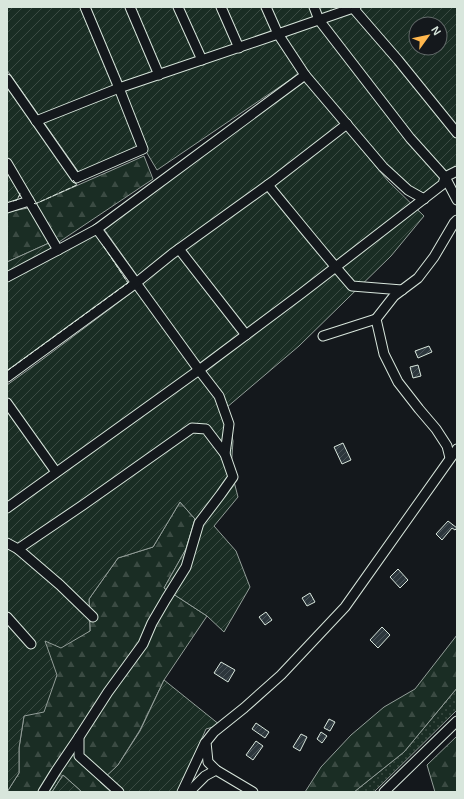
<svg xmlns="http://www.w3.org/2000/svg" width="464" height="799" viewBox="0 0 464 799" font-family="Helvetica,sans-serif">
	<defs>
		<pattern id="grass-dots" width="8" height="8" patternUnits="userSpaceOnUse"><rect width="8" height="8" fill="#1a2d24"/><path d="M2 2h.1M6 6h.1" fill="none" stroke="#3b4b43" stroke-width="1.8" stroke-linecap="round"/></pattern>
		<pattern id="forest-firs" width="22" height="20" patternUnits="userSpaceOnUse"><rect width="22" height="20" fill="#1a2d24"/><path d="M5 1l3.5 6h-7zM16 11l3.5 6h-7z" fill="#3b4b43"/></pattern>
		<pattern id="garden-furrows" width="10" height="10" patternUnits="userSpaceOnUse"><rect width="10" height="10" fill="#1a2d24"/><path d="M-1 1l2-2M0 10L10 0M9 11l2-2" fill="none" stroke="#3b4b43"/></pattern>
		<pattern id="building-hatch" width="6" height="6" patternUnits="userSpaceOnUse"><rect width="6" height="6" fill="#2c363c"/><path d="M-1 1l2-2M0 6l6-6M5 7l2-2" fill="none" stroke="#4a5358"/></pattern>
	</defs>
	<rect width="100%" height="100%" fill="#14181c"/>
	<path fill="url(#grass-dots)" stroke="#939e99" d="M 457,688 L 457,710 L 374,792 L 354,792 L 404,752 Z"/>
	<g fill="url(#forest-firs)" stroke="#939e99">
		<path d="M 144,156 L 153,179 L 59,242 L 35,204 Z"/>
		<path d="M 28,208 L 49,243 L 7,262 L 7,212 Z"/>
		<path d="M 180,502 L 195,519 L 186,549 L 164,588 L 207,616 L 164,680 L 140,730 L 118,765 L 101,782 L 111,792 L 82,792 L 63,775 L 52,792 L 7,792 L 19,773 L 19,748 L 24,716 L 44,641 L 90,631 L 89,599 L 118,558 L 153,547 Z"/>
		<path d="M 457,635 L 457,688 L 404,752 L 354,792 L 305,792 L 321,767 L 351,735 L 384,707 L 415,689 Z"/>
		<path d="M 457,736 L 457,792 L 435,792 L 427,765 Z"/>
	</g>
	<g fill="url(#garden-furrows)" stroke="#939e99" fill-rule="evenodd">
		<path d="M 7,7 L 457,7 L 457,165 L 427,194 L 415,190 L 394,176 L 306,69 L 157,170 L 144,148 L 80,174 L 7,70 ZM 416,24 L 440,24 L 440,48 L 416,48 Z"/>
		<path d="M 305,81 L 388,181 L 424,216 L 391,256 L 299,346 L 226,408 L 233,441 L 231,470 L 238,497 L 214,526 L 236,551 L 250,587 L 224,632 L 207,616 L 164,588 L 186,549 L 195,519 L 180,502 L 153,547 L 118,558 L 89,599 L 90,631 L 61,648 L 45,641 L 57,675 L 44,712 L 24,716 L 19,748 L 19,773 L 7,792 L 7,385 L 39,362 L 143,284 L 104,229 L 160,186 Z"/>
		<path d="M 7,85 L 77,185 L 35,204 L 7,159 Z"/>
		<path d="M 7,171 L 20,194 L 17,200 L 7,203 Z"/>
		<path d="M 96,234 L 128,283 L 7,371 L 7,281 Z"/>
		<path d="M 49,243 L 54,250 L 7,274 L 7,262 Z"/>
		<path d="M 164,680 L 220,725 L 206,729 L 178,792 L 111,792 L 100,782 L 118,765 L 140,731 Z"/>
		<path d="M 63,775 L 82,792 L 52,792 Z"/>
	</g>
	<g fill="url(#building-hatch)" stroke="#d8e6dc">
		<path d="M 429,346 L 432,352 L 418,358 L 415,351 Z"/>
		<path d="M 418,365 L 421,376 L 413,378 L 410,367 Z"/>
		<path d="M 343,443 L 351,460 L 342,464 L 334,447 Z"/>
		<path d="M 448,521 L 457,528 L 455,530 L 452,528 L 442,540 L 436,534 Z"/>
		<path d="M 398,569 L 408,580 L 400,588 L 390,577 Z"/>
		<path d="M 310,593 L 315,602 L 307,606 L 302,598 Z"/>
		<path d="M 266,612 L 272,620 L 265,625 L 259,617 Z"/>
		<path d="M 382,627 L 390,635 L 378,648 L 370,640 Z"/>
		<path d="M 221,662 L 235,670 L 228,682 L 214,673 Z"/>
		<path d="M 329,719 L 335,722 L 330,731 L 324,728 Z"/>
		<path d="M 256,723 L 269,732 L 265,738 L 252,729 Z"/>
		<path d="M 321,732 L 327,736 L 322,743 L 317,739 Z"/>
		<path d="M 301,734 L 307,737 L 300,751 L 293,747 Z"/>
		<path d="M 256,741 L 263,746 L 253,760 L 246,755 Z"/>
	</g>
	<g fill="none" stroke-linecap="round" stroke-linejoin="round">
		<g stroke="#d8e6dc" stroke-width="11">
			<g id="minor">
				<path d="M 130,7 L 159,75"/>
				<path d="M 178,7 L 202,60"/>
				<path d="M 221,7 L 239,48"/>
				<path d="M 266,7 L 278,34 L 353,8 L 353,7"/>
				<path d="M 314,7 L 319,20 L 410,138 L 445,177 L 443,184 L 302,293 L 199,370 L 136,283 L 172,254 L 272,182 L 347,124"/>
				<path d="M 356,7 L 353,8 L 398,60 L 457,133"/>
				<path d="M 305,75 L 383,167 L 408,190 L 424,199"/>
				<path d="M 7,79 L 76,178 L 143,149 L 119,88 L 278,34 L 305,75 L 97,229"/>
				<path d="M 36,121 L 119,88 L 85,7"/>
				<path d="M 7,163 L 58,250 L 7,277"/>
				<path d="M 457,171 L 445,177 L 457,200"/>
				<path d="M 268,185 C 296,219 323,253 352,286 L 402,290"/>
				<path d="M 7,208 L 29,201"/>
				<path d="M 179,249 L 246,335"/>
				<path d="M 323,336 L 376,319"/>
				<path d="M 7,377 L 136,283 L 97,229 L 58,250"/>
				<path d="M 7,403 L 56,472"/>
				<path d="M 450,458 L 447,446 L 436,429 L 419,409 L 398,382 L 384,354 L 376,319 L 394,296 L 418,278 L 434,257 L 454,223 L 457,220"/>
				<path d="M 7,508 L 199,370 L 219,396 L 229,424 L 225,454 L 233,477 L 221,494 L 199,523 L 186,567 L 166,599 L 152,623 L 143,644 L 108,692 L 79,737 L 79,756 L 119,792"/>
				<path d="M 7,543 L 18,549 L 83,505 L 192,428 L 206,429 L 225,454"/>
				<path d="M 18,549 L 60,585 L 93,617"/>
				<path d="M 7,617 L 31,644"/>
				<path d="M 43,792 L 56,771 L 79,737"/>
				<path d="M 182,792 L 205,743"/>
				<path d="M 189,792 L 205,776 L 216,770"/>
				<path d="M 253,792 L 216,770 L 208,762 L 206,742 L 214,732 L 244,708 L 281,675 L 345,607 L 457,449"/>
				<path d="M 384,792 L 457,721"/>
			</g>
		</g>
		<use href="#minor" stroke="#14181c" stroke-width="9"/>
		<g stroke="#d8e6dc" stroke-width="1" stroke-dasharray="5 2" stroke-linecap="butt">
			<path d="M 13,201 L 17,200 L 20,194 L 19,191"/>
			<path d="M 34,203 L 35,204 L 77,185 L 73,180"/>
			<path d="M 7,371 L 128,283 L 102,244"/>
		</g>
	</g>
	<rect width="464" height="799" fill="none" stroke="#d8e6dc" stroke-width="16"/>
	<g transform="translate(428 36) rotate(57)"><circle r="19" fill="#14181c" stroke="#626a69"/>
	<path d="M0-3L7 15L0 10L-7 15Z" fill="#ffb74d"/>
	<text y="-6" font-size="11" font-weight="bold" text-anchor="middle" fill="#d8e6dc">N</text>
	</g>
</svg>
